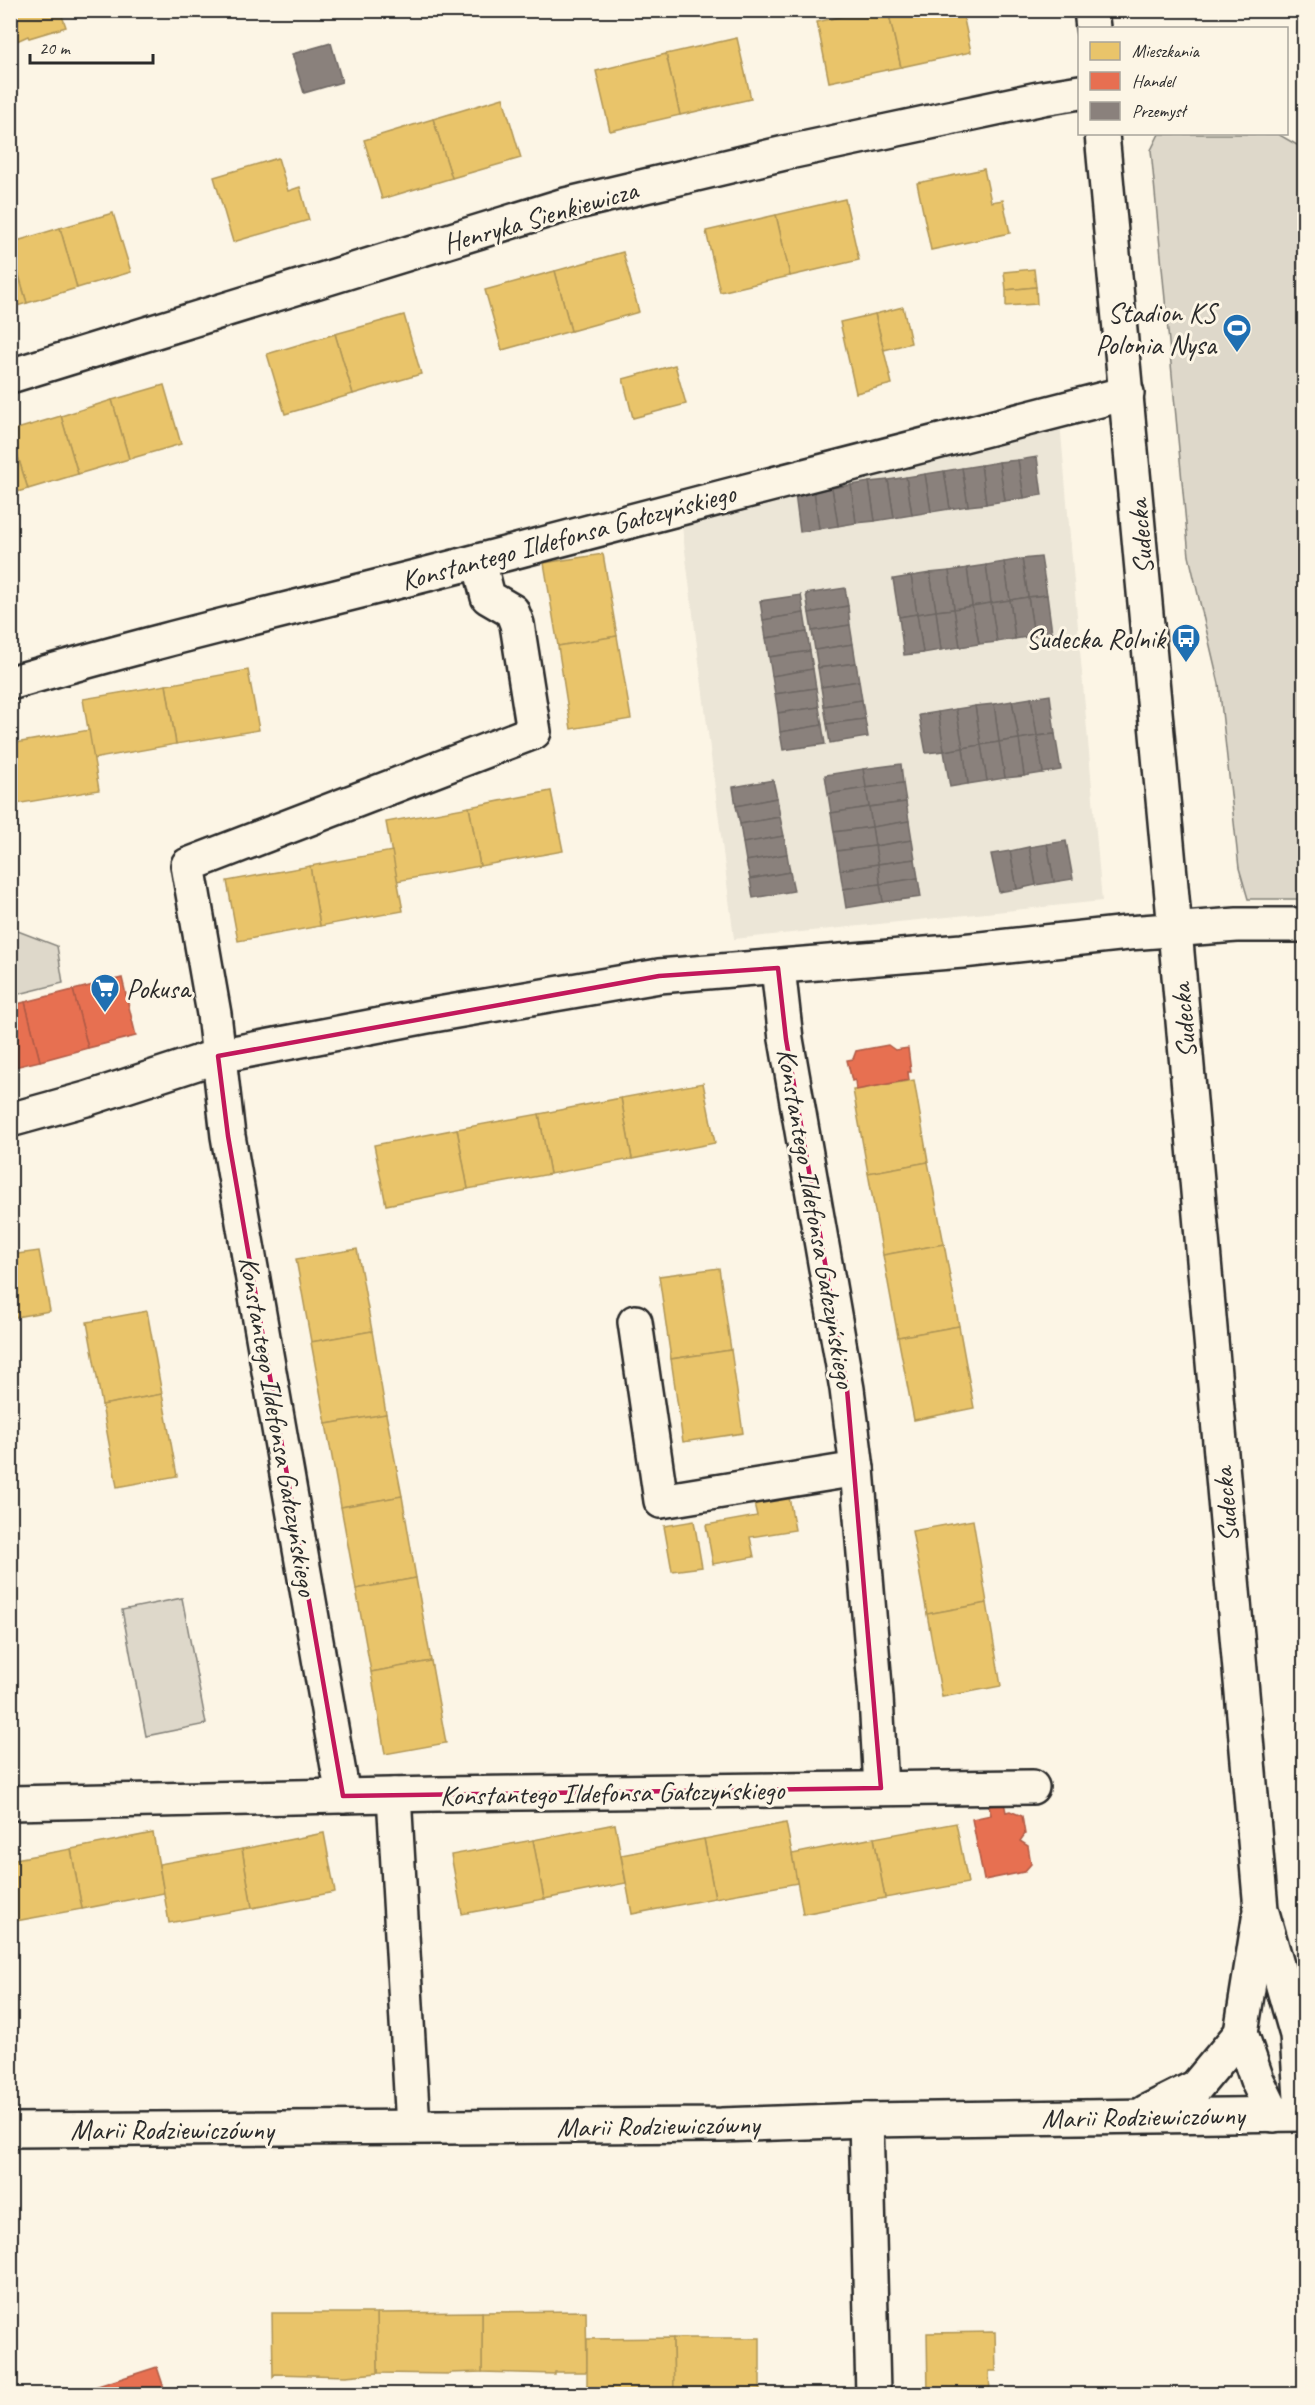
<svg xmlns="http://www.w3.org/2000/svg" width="1315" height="2405" viewBox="0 0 1315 2405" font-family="Caveat,sans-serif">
	<rect width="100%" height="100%" fill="#fcf5e5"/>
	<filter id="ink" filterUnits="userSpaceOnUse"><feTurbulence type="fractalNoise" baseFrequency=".0167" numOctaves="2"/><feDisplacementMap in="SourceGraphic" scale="12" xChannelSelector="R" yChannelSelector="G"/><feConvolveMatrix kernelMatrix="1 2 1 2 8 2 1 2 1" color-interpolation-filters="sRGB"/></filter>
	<g filter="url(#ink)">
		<path fill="#ece6d7" d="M 1060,422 L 1102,901 L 734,939 L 681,519 Z"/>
		<g fill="#ded8ca" stroke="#84827a" stroke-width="1.5">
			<path d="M 1159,134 L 1278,134 L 1304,149 L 1304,899 L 1248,899 L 1239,868 L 1219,684 L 1189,556 L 1151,150 Z"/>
			<path d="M 10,928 L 57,946 L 63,983 L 11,996 Z"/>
			<path d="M 182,1598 L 206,1724 L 146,1736 L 122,1610 Z"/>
		</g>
		<g fill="#e9c46a" stroke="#b09657" stroke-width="1.5">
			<path d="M 10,10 L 60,10 L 66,27 L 29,38 L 28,36 L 10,44 Z"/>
			<path d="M 870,10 L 888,10 L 901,67 L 829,82 L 817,22 Z"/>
			<path d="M 888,10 L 962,10 L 971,52 L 901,67 Z"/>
			<path d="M 737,38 L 751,99 L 680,115 L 666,54 Z"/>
			<path d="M 666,54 L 680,115 L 610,131 L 596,71 Z"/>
			<path d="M 503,98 L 521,158 L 452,178 L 433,119 Z"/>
			<path d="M 433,119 L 452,178 L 382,199 L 364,140 Z"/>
			<path d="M 278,158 L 288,191 L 300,187 L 309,220 L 233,242 L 214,177 Z"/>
			<path d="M 984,169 L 991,202 L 1003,200 L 1010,233 L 931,250 L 917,183 Z"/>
			<path d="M 845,199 L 859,260 L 790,276 L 776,215 Z"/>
			<path d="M 113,213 L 131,272 L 77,288 L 60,228 Z"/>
			<path d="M 776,215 L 790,276 L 720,292 L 706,231 Z"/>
			<path d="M 60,228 L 77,288 L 27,303 L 10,243 Z"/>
			<path d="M 10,247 L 27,303 L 10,308 Z"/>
			<path d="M 623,252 L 639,312 L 571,331 L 555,271 Z"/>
			<path d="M 1034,269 L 1036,287 L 1006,290 L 1004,272 Z"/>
			<path d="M 555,271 L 571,331 L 502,350 L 485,290 Z"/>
			<path d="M 1036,287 L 1037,304 L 1006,306 L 1006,290 Z"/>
			<path d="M 903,307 L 911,343 L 884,350 L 875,314 Z"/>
			<path d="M 875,314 L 892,384 L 856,393 L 840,322 Z"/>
			<path d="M 404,315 L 421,374 L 353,394 L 335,334 Z"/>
			<path d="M 335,334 L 353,394 L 285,414 L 267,354 Z"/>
			<path d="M 675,365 L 686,404 L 633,418 L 623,379 Z"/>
			<path d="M 164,385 L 181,444 L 129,459 L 112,400 Z"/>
			<path d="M 112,400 L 129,459 L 78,474 L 61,416 Z"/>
			<path d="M 61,416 L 78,474 L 28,489 L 10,431 Z"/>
			<path d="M 10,432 L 28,489 L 10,494 Z"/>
			<path d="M 603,554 L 617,636 L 558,646 L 544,563 Z"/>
			<path d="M 617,636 L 631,719 L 571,729 L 558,646 Z"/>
			<path d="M 248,670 L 259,730 L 176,744 L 166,685 Z"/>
			<path d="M 166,685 L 176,744 L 93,759 L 83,699 Z"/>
			<path d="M 89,730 L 99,790 L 16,804 L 10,772 L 10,744 Z"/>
			<path d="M 10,772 L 16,804 L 10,805 Z"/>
			<path d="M 551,791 L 563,851 L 480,866 L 469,807 Z"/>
			<path d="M 469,807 L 480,866 L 397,881 L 386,822 Z"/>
			<path d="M 392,851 L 403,911 L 320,926 L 310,866 Z"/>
			<path d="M 310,866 L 320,926 L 238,941 L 227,881 Z"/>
			<path d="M 914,1080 L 928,1162 L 868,1173 L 853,1090 Z"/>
			<path d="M 703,1083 L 715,1143 L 632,1159 L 621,1098 Z"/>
			<path d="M 621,1098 L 632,1159 L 550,1174 L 539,1114 Z"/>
			<path d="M 539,1114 L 550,1174 L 468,1189 L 457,1129 Z"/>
			<path d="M 457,1129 L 468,1189 L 386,1205 L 374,1145 Z"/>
			<path d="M 928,1162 L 944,1244 L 883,1255 L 868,1173 Z"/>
			<path d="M 944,1244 L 959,1326 L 898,1337 L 883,1255 Z"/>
			<path d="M 357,1249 L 372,1331 L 311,1342 L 296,1259 Z"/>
			<path d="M 39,1251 L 50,1311 L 10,1318 L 10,1255 Z"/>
			<path d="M 719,1268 L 731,1350 L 671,1359 L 659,1276 Z"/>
			<path d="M 147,1311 L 162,1394 L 102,1405 L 87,1322 Z"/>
			<path d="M 959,1326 L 974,1408 L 914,1420 L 898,1337 Z"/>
			<path d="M 372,1331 L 386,1414 L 326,1424 L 311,1342 Z"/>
			<path d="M 731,1350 L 743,1433 L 683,1442 L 671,1359 Z"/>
			<path d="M 162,1394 L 177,1476 L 117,1487 L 102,1405 Z"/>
			<path d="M 386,1414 L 402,1496 L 341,1507 L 326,1424 Z"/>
			<path d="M 402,1496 L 416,1578 L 356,1589 L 341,1507 Z"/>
			<path d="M 789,1497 L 795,1530 L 750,1537 L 754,1557 L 713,1564 L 706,1525 L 757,1516 L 754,1503 Z"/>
			<path d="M 973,1520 L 987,1603 L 927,1614 L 912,1531 Z"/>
			<path d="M 694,1521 L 702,1567 L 672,1571 L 664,1526 Z"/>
			<path d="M 416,1578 L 431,1661 L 371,1672 L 356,1589 Z"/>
			<path d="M 987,1603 L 1001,1686 L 942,1697 L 927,1614 Z"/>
			<path d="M 431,1661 L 446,1743 L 385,1754 L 371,1672 Z"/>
			<path d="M 786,1823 L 798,1883 L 715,1898 L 704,1839 Z"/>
			<path d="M 956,1823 L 968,1883 L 885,1898 L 874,1838 Z"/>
			<path d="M 615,1824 L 626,1883 L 544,1899 L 533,1840 Z"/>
			<path d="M 153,1833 L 164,1893 L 82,1909 L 71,1849 Z"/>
			<path d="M 324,1833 L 335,1892 L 252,1908 L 242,1849 Z"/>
			<path d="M 874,1838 L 885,1898 L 803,1914 L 792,1854 Z"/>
			<path d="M 704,1839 L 715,1898 L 632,1914 L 621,1855 Z"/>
			<path d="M 533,1840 L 544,1899 L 462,1914 L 451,1855 Z"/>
			<path d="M 71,1849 L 82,1909 L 10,1922 L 10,1860 Z"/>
			<path d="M 242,1849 L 252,1908 L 169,1923 L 159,1864 Z"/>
			<path d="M 586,2311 L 587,2372 L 555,2372 L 555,2374 L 482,2372 L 482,2312 Z"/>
			<path d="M 482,2312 L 482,2372 L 450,2373 L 450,2374 L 378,2373 L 377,2313 Z"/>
			<path d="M 272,2313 L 377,2313 L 378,2373 L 346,2376 L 275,2374 L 273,2377 Z"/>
			<path d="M 995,2332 L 996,2371 L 989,2371 L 990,2394 L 928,2394 L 927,2333 Z"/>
			<path d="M 673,2338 L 674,2394 L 587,2394 L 587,2339 Z"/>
			<path d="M 673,2338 L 760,2338 L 760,2394 L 674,2394 Z"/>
		</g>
		<g fill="#e76f51" stroke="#af5b46" stroke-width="1.5">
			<path d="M 122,978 L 136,1036 L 88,1048 L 73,990 Z"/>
			<path d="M 73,990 L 88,1048 L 40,1061 L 25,1002 Z"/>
			<path d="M 25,1002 L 40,1061 L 10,1068 L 10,1006 Z"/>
			<path d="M 888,1045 L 895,1050 L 908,1048 L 911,1072 L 908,1072 L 909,1080 L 856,1090 L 855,1080 L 852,1081 L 847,1060 L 853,1059 L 856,1051 Z"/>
			<path d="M 1004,1803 L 1006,1812 L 1010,1811 L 1022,1816 L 1025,1834 L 1020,1841 L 1028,1846 L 1031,1864 L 1024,1872 L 984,1880 L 972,1819 L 991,1815 L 989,1806 Z"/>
			<path d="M 157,2367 L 166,2394 L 73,2394 Z"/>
		</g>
		<g fill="#8a817c" stroke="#6e6764" stroke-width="1.5">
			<path d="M 331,43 L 342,82 L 304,93 L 292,54 Z"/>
			<path d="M 1037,457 L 1042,495 L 1024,498 L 1018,460 Z"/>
			<path d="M 1018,460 L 1024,498 L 1005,501 L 999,462 Z"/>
			<path d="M 999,462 L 1005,501 L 986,504 L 981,465 Z"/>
			<path d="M 981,465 L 986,504 L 968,506 L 962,468 Z"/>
			<path d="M 962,468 L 968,506 L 950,509 L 944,471 Z"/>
			<path d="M 944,471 L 950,509 L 931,512 L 925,474 Z"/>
			<path d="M 925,474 L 931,512 L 912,515 L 906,477 Z"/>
			<path d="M 906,477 L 912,515 L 894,518 L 888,480 Z"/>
			<path d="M 888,480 L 894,518 L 875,521 L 869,482 Z"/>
			<path d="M 869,482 L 875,521 L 856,523 L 851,485 Z"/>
			<path d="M 851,485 L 856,523 L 838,526 L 832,488 Z"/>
			<path d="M 832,488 L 838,526 L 819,529 L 814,491 Z"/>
			<path d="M 814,491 L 819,529 L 800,532 L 795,494 Z"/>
			<path d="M 1041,557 L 1047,595 L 1028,597 L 1022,559 Z"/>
			<path d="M 1022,559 L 1028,597 L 1010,600 L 1004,562 Z"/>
			<path d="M 1004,562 L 1010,600 L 991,603 L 986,565 Z"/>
			<path d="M 986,565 L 991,603 L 972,606 L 967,568 Z"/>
			<path d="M 967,568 L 972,606 L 954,609 L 949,571 Z"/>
			<path d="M 949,571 L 954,609 L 936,611 L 930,573 Z"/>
			<path d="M 930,573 L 936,611 L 917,614 L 911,576 Z"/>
			<path d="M 911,576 L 917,614 L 899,617 L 893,579 Z"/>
			<path d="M 845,588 L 848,606 L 809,613 L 806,594 Z"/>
			<path d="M 801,595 L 804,613 L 763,620 L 760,601 Z"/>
			<path d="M 1047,595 L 1052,633 L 1034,636 L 1028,597 Z"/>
			<path d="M 1028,597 L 1034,636 L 1015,639 L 1010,600 Z"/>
			<path d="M 1010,600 L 1015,639 L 997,642 L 991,603 Z"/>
			<path d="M 991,603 L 997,642 L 979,644 L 972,606 Z"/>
			<path d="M 848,606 L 850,625 L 812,631 L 809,613 Z"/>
			<path d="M 972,606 L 979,644 L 960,647 L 954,609 Z"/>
			<path d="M 954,609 L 960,647 L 941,650 L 936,611 Z"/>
			<path d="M 936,611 L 941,650 L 923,653 L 917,614 Z"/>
			<path d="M 804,613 L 807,632 L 766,638 L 763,620 Z"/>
			<path d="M 917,614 L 923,653 L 904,655 L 899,617 Z"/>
			<path d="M 850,625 L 853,644 L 815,650 L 812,631 Z"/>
			<path d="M 807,632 L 810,651 L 769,657 L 766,638 Z"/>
			<path d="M 853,644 L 856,663 L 818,668 L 815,650 Z"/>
			<path d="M 810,651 L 813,669 L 772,676 L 769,657 Z"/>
			<path d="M 856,663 L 859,681 L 821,687 L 818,668 Z"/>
			<path d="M 813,669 L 816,688 L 775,694 L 772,676 Z"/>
			<path d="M 859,681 L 862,700 L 824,706 L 821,687 Z"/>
			<path d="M 816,688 L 819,707 L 778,713 L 775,694 Z"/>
			<path d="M 1050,695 L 1055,734 L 1037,736 L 1031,698 Z"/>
			<path d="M 1031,698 L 1037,736 L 1019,739 L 1012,701 Z"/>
			<path d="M 862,700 L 865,719 L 827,724 L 824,706 Z"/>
			<path d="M 1012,701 L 1019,739 L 999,742 L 994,704 Z"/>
			<path d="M 994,704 L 999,742 L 981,745 L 975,706 Z"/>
			<path d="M 975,706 L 981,745 L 963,748 L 956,709 Z"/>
			<path d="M 819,707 L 822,725 L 780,732 L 778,713 Z"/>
			<path d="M 956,709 L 963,748 L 944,751 L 938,712 Z"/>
			<path d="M 938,712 L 944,751 L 926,753 L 919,715 Z"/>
			<path d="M 865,719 L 868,737 L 830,743 L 827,724 Z"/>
			<path d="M 822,725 L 825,744 L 783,750 L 780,732 Z"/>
			<path d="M 1055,734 L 1061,770 L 1043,773 L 1037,736 Z"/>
			<path d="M 1037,736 L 1043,773 L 1024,776 L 1019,739 Z"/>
			<path d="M 1019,739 L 1024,776 L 1005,778 L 999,742 Z"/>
			<path d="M 999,742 L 1005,778 L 987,781 L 981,745 Z"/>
			<path d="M 981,745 L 987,781 L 968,784 L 963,748 Z"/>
			<path d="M 963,748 L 968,784 L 950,787 L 944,751 Z"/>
			<path d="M 901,764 L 903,783 L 866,788 L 863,769 Z"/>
			<path d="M 863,769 L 866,788 L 828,794 L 825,775 Z"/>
			<path d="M 773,780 L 777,798 L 736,806 L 733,787 Z"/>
			<path d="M 903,783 L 906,802 L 869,807 L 866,788 Z"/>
			<path d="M 866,788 L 869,807 L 831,813 L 828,794 Z"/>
			<path d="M 777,798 L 780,817 L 740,824 L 736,806 Z"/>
			<path d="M 906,802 L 909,821 L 872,827 L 869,807 Z"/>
			<path d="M 869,807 L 872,827 L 834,832 L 831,813 Z"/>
			<path d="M 780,817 L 784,836 L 743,843 L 740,824 Z"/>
			<path d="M 909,821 L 912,840 L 875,846 L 872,827 Z"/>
			<path d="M 872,827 L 875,846 L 837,851 L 834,832 Z"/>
			<path d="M 784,836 L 787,854 L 746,861 L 743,843 Z"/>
			<path d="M 912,840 L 915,859 L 878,864 L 875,846 Z"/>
			<path d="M 1066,841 L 1073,879 L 1054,882 L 1047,844 Z"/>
			<path d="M 1047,844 L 1054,882 L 1036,885 L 1029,847 Z"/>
			<path d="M 875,846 L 878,864 L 840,870 L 837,851 Z"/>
			<path d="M 1029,847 L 1036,885 L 1017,889 L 1010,851 Z"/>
			<path d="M 1010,851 L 1017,889 L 999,892 L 991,854 Z"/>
			<path d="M 787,854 L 790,872 L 750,879 L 746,861 Z"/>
			<path d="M 915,859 L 918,878 L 880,884 L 878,864 Z"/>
			<path d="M 878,864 L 880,884 L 843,889 L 840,870 Z"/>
			<path d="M 790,872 L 794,891 L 753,898 L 750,879 Z"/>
			<path d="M 918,878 L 921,897 L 883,902 L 880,884 Z"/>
			<path d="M 880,884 L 883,902 L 846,908 L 843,889 Z"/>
		</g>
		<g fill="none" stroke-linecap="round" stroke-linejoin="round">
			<g stroke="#2b2b2b" stroke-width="38">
				<g id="minor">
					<path d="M 1091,10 L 1093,28"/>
					<path d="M 1102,134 L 1175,930 L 1261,1909 L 1297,2035 L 1302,2114"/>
					<path d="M 10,376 L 565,205 L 789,152 L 1043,98 L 1080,92"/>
					<path d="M 10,683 C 166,637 325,601 482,560 C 697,504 911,447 1127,393"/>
					<path d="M 778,968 L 786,1039 L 847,1389 L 857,1469 L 876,1698 L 881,1788"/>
					<path d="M 10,1120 L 86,1099 L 218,1056 L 427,1016 L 659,976 L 962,951 L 1128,933 L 1237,925 L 1304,925"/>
					<path d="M 635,1322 L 661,1501 L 857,1469"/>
					<path d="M 394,1795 L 413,2127"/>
					<path d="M 343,1796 L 228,1136 L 214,1014 L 188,865 L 534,732 L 517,624 L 512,611 L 488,597 L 479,561"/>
					<path d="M 10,1803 L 436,1794 L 1032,1787"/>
					<path d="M 1259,1919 L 1241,2033 L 1257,2080 L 1274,2115"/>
					<path d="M 1146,2112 L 1196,2087 L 1241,2033"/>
					<path d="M 866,2120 L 873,2394"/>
					<path d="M 10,2130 L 721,2125 L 866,2120 L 1304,2114"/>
				</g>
			</g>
			<use href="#minor" stroke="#fcf5e5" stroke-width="33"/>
		</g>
	</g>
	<path fill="none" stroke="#c2185b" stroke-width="4.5" stroke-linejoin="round" d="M 778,968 L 786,1039 L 847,1389 L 881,1788 L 343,1796 L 228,1136 L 218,1056 L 659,976 Z"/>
	<defs>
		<g id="stadium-pin" transform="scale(1.5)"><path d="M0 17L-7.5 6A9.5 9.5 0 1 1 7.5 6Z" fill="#1f6fb2" stroke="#fcf5e5"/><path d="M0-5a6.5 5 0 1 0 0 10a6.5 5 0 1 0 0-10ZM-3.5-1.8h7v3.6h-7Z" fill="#fff"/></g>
		<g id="bus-pin" transform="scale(1.5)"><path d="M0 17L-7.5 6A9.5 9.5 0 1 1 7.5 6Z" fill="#1f6fb2" stroke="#fcf5e5"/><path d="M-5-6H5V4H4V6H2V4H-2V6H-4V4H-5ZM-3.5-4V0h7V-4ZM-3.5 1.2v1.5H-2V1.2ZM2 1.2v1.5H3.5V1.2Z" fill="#fff"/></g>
		<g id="supermarket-pin" transform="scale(1.5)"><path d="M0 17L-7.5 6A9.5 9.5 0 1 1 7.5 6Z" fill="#1f6fb2" stroke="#fcf5e5"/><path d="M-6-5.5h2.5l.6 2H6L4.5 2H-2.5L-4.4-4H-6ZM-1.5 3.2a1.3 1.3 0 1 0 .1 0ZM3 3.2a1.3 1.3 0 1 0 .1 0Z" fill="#fff"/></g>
	</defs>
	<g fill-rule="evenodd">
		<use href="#stadium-pin" x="1237" y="328"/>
		<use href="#bus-pin" x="1186" y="638"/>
		<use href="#supermarket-pin" x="105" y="988"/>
	</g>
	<g text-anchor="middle" stroke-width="6" stroke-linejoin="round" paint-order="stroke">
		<g font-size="28" fill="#2b2b2b" stroke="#fcf5e5">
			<text transform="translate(540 216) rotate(-16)" y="10">Henryka Sienkiewicza</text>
			<text transform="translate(568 536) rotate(-15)" y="10">Konstantego Ildefonsa Gałczyńskiego</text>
			<text transform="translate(1140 537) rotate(-95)" y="10">Sudecka</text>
			<text transform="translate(1183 1021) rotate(-95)" y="10">Sudecka</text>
			<text transform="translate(817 1218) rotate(80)" y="10">Konstantego Ildefonsa Gałczyńskiego</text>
			<text transform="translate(279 1426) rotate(80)" y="10">Konstantego Ildefonsa Gałczyńskiego</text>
			<text transform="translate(1225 1505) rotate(-95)" y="10">Sudecka</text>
			<text transform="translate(612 1792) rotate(-1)" y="10">Konstantego Ildefonsa Gałczyńskiego</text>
			<text transform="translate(1143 2116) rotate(-1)" y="10">Marii Rodziewiczówny</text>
			<text transform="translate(658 2125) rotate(-1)" y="10">Marii Rodziewiczówny</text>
			<text x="172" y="2139">Marii Rodziewiczówny</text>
		</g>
		<g font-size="28" fill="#2b2b2b" stroke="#fcf5e5" text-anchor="end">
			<text x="1216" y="322">Stadion KS<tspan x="1216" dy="32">Polonia Nysa</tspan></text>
			<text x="1165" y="648">Sudecka Rolnik</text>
			<text x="126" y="998" text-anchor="start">Pokusa</text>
		</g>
	</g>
	<rect width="1315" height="2405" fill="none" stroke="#fcf5e5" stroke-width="36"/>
	<rect x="18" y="18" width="1279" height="2369" fill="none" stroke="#2b2b2b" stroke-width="2" filter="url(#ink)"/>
	<rect x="1078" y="27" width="210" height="108" fill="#fcf5e5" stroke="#a8a49b" stroke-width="1.5"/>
	<rect x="1090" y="42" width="30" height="18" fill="#e9c46a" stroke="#a8a49b" stroke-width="1.5"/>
	<text x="1132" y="57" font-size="18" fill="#2b2b2b">Mieszkania</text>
	<rect x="1090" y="72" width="30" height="18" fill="#e76f51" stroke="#a8a49b" stroke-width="1.5"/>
	<text x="1132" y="87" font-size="18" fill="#2b2b2b">Handel</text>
	<rect x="1090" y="102" width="30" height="18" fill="#8a817c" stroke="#a8a49b" stroke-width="1.5"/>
	<text x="1132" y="117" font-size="18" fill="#2b2b2b">Przemysł</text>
	<path d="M30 54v9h123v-9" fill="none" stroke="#2b2b2b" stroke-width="3"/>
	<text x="39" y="54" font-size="18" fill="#2b2b2b" stroke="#fcf5e5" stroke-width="4.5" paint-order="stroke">20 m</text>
</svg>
